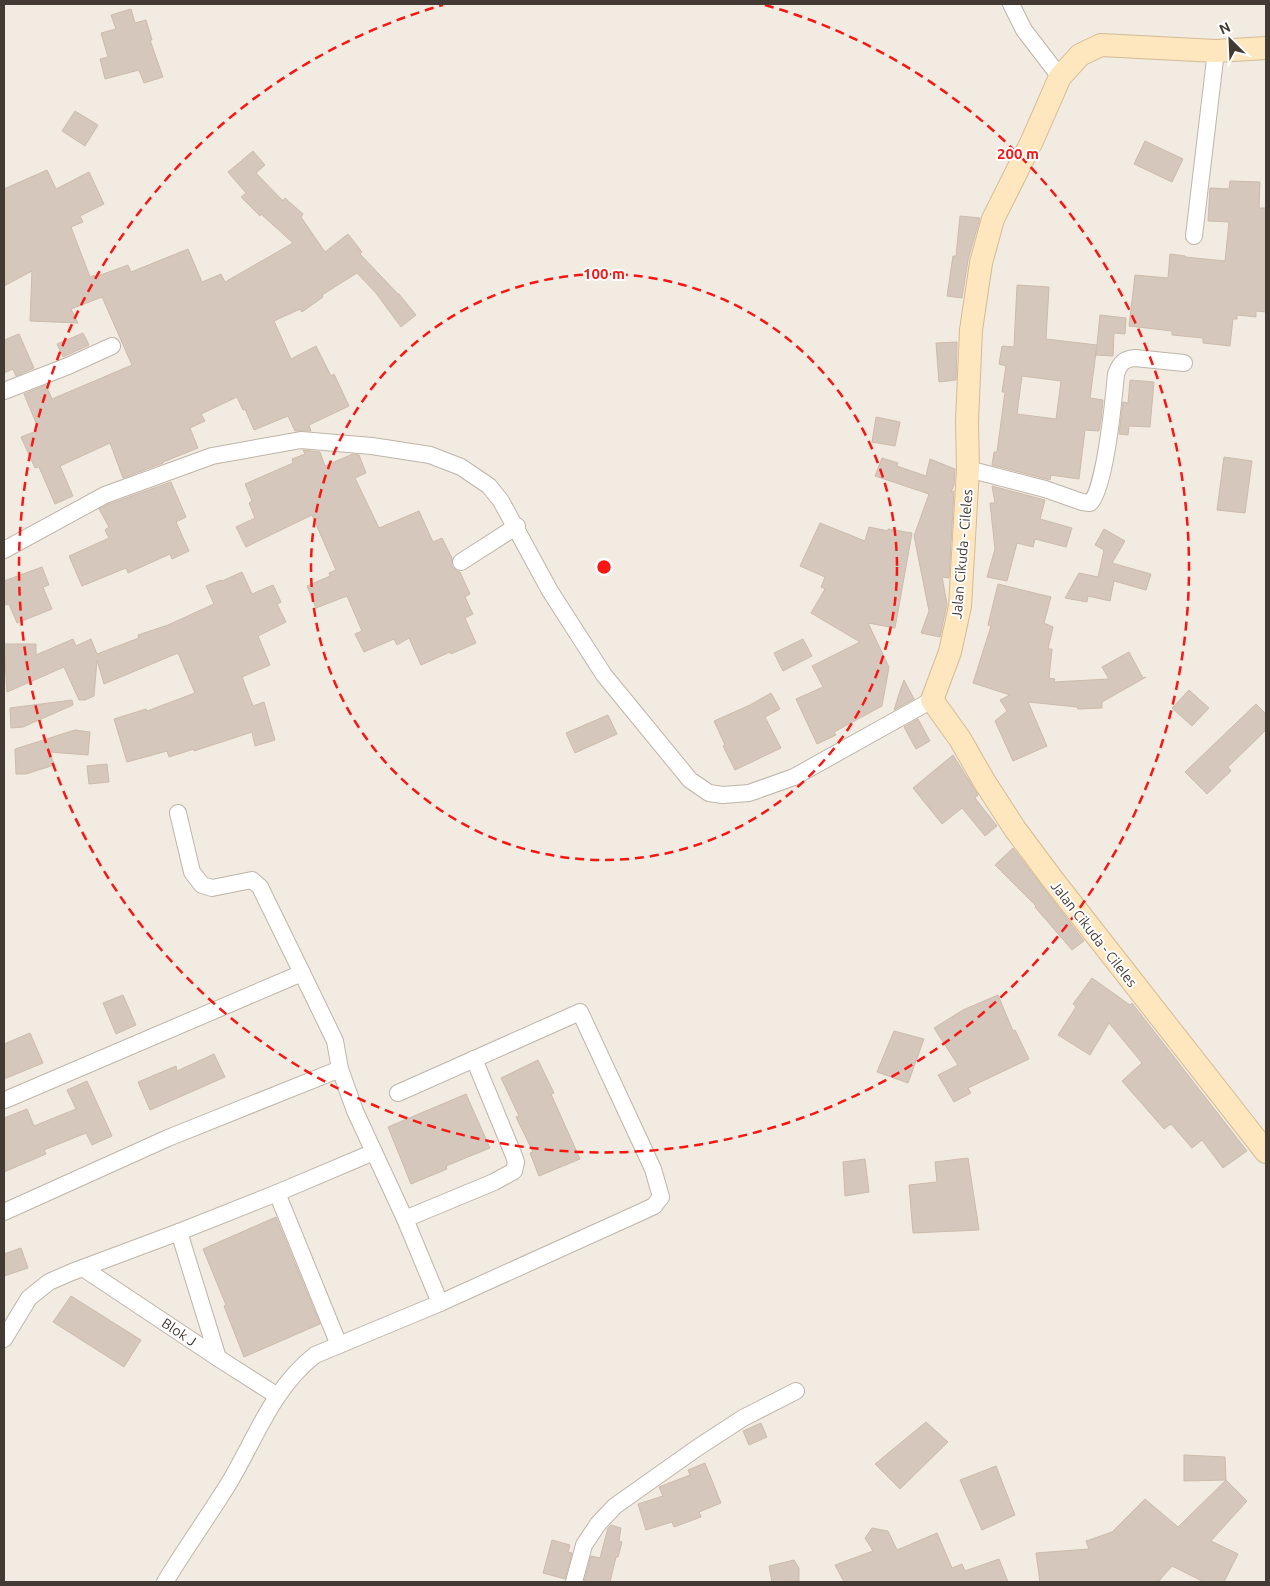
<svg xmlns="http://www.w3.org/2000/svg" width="1270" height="1586" viewBox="0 0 1270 1586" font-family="Ubuntu,sans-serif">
	<rect width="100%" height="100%" fill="#f1ebe2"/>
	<g fill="#d5c7bb" stroke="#cdbbab" fill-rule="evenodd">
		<path d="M 131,9 L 135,23 L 146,20 L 152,40 L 150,40 L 163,77 L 144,83 L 139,70 L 105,79 L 100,59 L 108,57 L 101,33 L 116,29 L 111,15 Z"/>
		<path d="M 75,111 L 98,125 L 85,146 L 62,131 Z"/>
		<path d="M 1145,141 L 1183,159 L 1172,182 L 1134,164 Z"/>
		<path d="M 253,151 L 265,165 L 256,173 L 283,201 L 285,198 L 303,214 L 301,217 L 325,252 L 348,234 L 362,252 L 360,254 L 398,294 L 399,294 L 416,315 L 401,327 L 375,292 L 357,273 L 322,295 L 323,297 L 302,312 L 300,309 L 274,321 L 291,359 L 316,346 L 331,376 L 334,374 L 349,406 L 309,425 L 311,431 L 295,431 L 288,416 L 254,430 L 245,409 L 243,410 L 237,397 L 201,414 L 205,421 L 190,428 L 198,448 L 163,462 L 163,463 L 123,478 L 110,443 L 60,466 L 73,496 L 55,504 L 39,467 L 35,468 L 21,437 L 39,430 L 24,394 L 46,385 L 52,399 L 132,365 L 102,297 L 71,309 L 78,323 L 30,321 L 32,271 L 4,286 L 4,189 L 47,170 L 56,189 L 89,172 L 104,204 L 80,216 L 83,222 L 71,227 L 90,277 L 94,275 L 95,277 L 128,265 L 131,272 L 188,249 L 202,282 L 221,274 L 225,282 L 293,243 L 261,214 L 260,216 L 241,197 L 246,193 L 228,172 Z"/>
		<path d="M 1230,181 L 1260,182 L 1259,208 L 1266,208 L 1266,312 L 1256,311 L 1256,317 L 1237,315 L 1237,319 L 1233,319 L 1230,346 L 1203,343 L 1203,338 L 1172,335 L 1172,331 L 1129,326 L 1135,275 L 1168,278 L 1170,254 L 1185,256 L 1185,257 L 1225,261 L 1229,222 L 1208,221 L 1210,188 L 1229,189 Z"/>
		<path d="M 960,216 L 980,218 L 968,260 L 962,298 L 947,296 L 953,256 L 956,256 Z"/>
		<path d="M 1017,285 L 1049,287 L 1046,339 L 1097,345 L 1090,398 L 1103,400 L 1101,420 L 1099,431 L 1085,430 L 1079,479 L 1051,475 L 1050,480 L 992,465 L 994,452 L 997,452 L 1005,392 L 1002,392 L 1006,366 L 999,364 L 1002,346 L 1014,347 ZM 1022,376 L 1061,381 L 1056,419 L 1017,414 Z"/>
		<path d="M 1100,315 L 1126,318 L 1125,334 L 1114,333 L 1113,356 L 1096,355 Z"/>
		<path d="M 83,333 L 89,345 L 63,357 L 57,344 Z"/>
		<path d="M 19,334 L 34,368 L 16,376 L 13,369 L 4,373 L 4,340 Z"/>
		<path d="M 957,342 L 956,380 L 939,382 L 936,343 Z"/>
		<path d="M 1130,380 L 1154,382 L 1150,427 L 1129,426 L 1128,435 L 1119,434 L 1123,402 L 1128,403 Z"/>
		<path d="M 876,417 L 900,422 L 895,446 L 872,442 Z"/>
		<path d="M 303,450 L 320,452 L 325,466 L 353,454 L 359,455 L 366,473 L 355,478 L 379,528 L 419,511 L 433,542 L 442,538 L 452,558 L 452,567 L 459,572 L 460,572 L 470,594 L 465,597 L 473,614 L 465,618 L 476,643 L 451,654 L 450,652 L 421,665 L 409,638 L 397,645 L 394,639 L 364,652 L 355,634 L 362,631 L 347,596 L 316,608 L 307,586 L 330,576 L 329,573 L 336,570 L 312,515 L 246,547 L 236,527 L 255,518 L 249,503 L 252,501 L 245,484 L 293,463 L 292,459 L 305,454 Z"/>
		<path d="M 1224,457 L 1252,461 L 1245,513 L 1217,510 Z"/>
		<path d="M 882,458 L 898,463 L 897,466 L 926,476 L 930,459 L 955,469 L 954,485 L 951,492 L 954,491 L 949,578 L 942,577 L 947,604 L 940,637 L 921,633 L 929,611 L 914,536 L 929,494 L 875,476 Z"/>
		<path d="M 171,482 L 186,517 L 176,522 L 189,551 L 172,559 L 170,554 L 128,573 L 126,568 L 82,586 L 69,556 L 109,538 L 105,530 L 109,527 L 99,509 L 109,504 Z"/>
		<path d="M 992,486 L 1045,500 L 1040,519 L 1072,528 L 1066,547 L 1035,539 L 1033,547 L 1017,543 L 1007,581 L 987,577 L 995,549 L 990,503 L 995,503 Z"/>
		<path d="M 820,523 L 865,541 L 869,527 L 888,531 L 888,529 L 912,533 L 895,628 L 868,623 L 889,667 L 882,706 L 834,732 L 836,735 L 817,744 L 796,699 L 823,687 L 812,666 L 860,642 L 811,613 L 825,589 L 821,587 L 825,577 L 800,566 Z"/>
		<path d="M 1104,529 L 1125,541 L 1112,563 L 1151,574 L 1146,590 L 1114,581 L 1110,601 L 1088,596 L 1087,602 L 1065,598 L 1079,573 L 1098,577 L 1104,550 L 1095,545 Z"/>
		<path d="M 42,567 L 49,585 L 43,587 L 52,609 L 17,623 L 9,604 L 4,605 L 4,581 Z"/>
		<path d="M 242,572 L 252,594 L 273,585 L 281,602 L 277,604 L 286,622 L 258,636 L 270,665 L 242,677 L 253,706 L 264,702 L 275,740 L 255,746 L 252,732 L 194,751 L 194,749 L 169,757 L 167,751 L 127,762 L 114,719 L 146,709 L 147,711 L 195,693 L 178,653 L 104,684 L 97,660 L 94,696 L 85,700 L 79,700 L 64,667 L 7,692 L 4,644 L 36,644 L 36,655 L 73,639 L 76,646 L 91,639 L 97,654 L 139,638 L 138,635 L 168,625 L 214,604 L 206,586 L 221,580 L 222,581 Z"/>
		<path d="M 998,584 L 1051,597 L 1044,623 L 1053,627 L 1048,649 L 1052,649 L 1049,678 L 1055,679 L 1054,682 L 1109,679 L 1102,667 L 1129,652 L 1143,678 L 1146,677 L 1102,702 L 1102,708 L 1078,709 L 1077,707 L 1028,702 L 1047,746 L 1013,761 L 995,721 L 1007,711 L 1000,700 L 1010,695 L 973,683 L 991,626 L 988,625 Z"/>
		<path d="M 803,639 L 812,656 L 783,671 L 774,653 Z"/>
		<path d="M 904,680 L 914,699 L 894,710 L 901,688 Z"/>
		<path d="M 1189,690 L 1209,708 L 1192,726 L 1172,708 Z"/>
		<path d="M 771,693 L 780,709 L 765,717 L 781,748 L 735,770 L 723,746 L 725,745 L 714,721 L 750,705 Z"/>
		<path d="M 72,700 L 73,705 L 23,727 L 11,728 L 10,708 Z"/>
		<path d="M 1256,704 L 1266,714 L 1266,730 L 1228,767 L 1231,771 L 1207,794 L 1185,772 Z"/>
		<path d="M 608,715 L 617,734 L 575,753 L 566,733 Z"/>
		<path d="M 918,719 L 930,741 L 916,749 L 904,727 Z"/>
		<path d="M 75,730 L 90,732 L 88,755 L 50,752 L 54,765 L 26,774 L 16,774 L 15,749 Z"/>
		<path d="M 953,755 L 978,795 L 975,798 L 997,826 L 985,836 L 962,808 L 942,824 L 913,788 Z"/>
		<path d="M 107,764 L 109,782 L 89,784 L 87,766 Z"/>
		<path d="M 1013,848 L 1084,941 L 1072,950 L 1035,907 L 1036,906 L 995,865 Z"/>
		<path d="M 1092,978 L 1130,1005 L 1132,1003 L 1247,1151 L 1223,1168 L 1202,1140 L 1192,1148 L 1171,1124 L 1164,1129 L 1122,1081 L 1142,1063 L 1109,1023 L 1090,1055 L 1058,1035 L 1076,1007 L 1073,1004 Z"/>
		<path d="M 123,995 L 136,1025 L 116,1034 L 103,1003 Z"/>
		<path d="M 998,995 L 1013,1031 L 1015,1030 L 1029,1059 L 968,1088 L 971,1093 L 954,1102 L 938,1075 L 958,1065 L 934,1028 L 963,1010 Z"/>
		<path d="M 894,1031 L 924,1039 L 908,1083 L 877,1072 Z"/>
		<path d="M 30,1033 L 43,1063 L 4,1079 L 4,1044 Z"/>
		<path d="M 214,1054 L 225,1077 L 150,1110 L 138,1082 L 176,1066 L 177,1071 Z"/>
		<path d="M 538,1060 L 554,1093 L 551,1094 L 580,1159 L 539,1176 L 530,1153 L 533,1152 L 516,1117 L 519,1116 L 501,1078 Z"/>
		<path d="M 87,1081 L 112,1136 L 92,1145 L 86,1133 L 44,1150 L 46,1154 L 4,1172 L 4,1118 L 27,1109 L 34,1126 L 76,1109 L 67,1090 Z"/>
		<path d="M 466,1094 L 490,1148 L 446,1166 L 447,1169 L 411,1184 L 388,1127 Z"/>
		<path d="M 968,1158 L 979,1230 L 913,1233 L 909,1185 L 937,1182 L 935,1162 Z"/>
		<path d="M 865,1159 L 869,1192 L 845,1196 L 843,1162 Z"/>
		<path d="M 276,1217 L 320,1324 L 244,1357 L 224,1306 L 226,1305 L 203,1249 Z"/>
		<path d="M 21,1248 L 28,1268 L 4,1276 L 4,1254 Z"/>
		<path d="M 71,1296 L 141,1340 L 124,1367 L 53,1322 Z"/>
		<path d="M 926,1422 L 948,1442 L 900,1489 L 875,1464 Z"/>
		<path d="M 761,1423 L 767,1437 L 749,1445 L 743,1431 Z"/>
		<path d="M 1184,1455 L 1225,1457 L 1226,1480 L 1184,1481 Z"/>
		<path d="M 705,1463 L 721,1503 L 699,1512 L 701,1517 L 674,1527 L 672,1522 L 646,1530 L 638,1504 L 663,1496 L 659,1487 L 690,1475 L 688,1470 Z"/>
		<path d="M 996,1466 L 1015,1515 L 982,1530 L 960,1480 Z"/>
		<path d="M 1226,1480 L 1247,1501 L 1211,1541 L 1238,1554 L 1224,1582 L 1204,1582 L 1172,1566 L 1158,1582 L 1040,1582 L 1036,1553 L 1089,1549 L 1086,1541 L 1112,1532 L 1145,1499 L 1178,1527 Z"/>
		<path d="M 611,1525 L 621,1528 L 619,1541 L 622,1542 L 618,1557 L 616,1557 L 610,1582 L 584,1582 L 591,1556 L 600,1558 L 608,1528 Z"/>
		<path d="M 872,1528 L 888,1531 L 897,1550 L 937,1533 L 952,1568 L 962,1564 L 965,1571 L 999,1559 L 1008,1582 L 844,1582 L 835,1565 L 873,1551 L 865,1538 Z"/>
		<path d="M 552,1540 L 570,1545 L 568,1552 L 572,1553 L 565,1579 L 543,1573 Z"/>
		<path d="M 794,1560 L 799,1568 L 799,1581 L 772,1582 L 769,1566 Z"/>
	</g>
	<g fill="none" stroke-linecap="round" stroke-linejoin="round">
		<g stroke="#bfb4a8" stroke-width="18">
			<g id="street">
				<path d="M 1011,4 L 1024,30 L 1060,77"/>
				<path d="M 1194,236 L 1216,51"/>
				<path d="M 4,391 L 68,366 L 112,346"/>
				<path d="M 968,469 L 1045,489 L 1082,502 L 1090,503 C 1105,491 1114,396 1116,374 C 1120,363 1124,359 1135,358 L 1184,363"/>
				<path d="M 4,550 L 105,495 L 212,456 L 301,440 L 372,446 L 430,455 L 461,467 L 489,486 L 501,501 L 550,591 L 604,675 L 690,780 L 709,793 L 723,795 L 749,793 L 794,777 L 932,700"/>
				<path d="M 461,562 L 517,526"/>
				<path d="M 178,813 L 192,872 L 202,885 L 212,888 L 252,880 L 260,887 L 302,973"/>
				<path d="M 5,1100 L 302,973 L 335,1041 L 340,1069"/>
				<path d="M 277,1193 L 339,1345"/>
				<path d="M 4,1212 L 168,1138 L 340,1069 L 355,1111 L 405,1219 L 440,1303"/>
				<path d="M 405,1219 L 494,1182 L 514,1171 L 516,1162 L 514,1156 L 474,1059"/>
				<path d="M 179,1232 L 218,1358"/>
				<path d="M 83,1268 L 218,1358 L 276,1395"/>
				<path d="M 4,1339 L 29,1298 L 49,1282 L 72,1272 L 179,1232 L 277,1193 L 374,1152"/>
				<path d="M 165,1582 C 185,1549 208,1517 229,1483 C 256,1438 272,1389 315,1355 L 440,1303 L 639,1213 L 654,1206 L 661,1197 L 653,1169 L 580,1012 L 398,1093"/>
				<path d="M 574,1582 L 584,1545 L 598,1524 L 615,1506 L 697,1448 L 743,1418 L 796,1391"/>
			</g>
		</g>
		<g stroke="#d4bb94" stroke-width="24">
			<path id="secondary" d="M 1266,48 L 1216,51 L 1101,45 L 1080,55 L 1060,77 L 1032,141 L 993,219 L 981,263 L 971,330 L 967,421 L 968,469 L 960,606 L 950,652 L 932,700 L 960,739 L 984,781 L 1015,829 L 1053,880 L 1266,1152"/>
		</g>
		<use href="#street" stroke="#fff" stroke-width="16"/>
		<use href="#secondary" stroke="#fee6bf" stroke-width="22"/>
	</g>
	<g fill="none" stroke="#f81512" stroke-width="2.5" stroke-dasharray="9 6">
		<circle cx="604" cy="567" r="293"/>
		<path d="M765 5A585 585 0 1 1 443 5"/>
	</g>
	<g text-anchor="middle" stroke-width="4" stroke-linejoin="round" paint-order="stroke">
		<g font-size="14" fill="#423a33" stroke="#fff">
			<text transform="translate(962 554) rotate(-85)" y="5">Jalan Cikuda - Cileles</text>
			<text transform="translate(1094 934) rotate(52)" y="5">Jalan Cikuda - Cileles</text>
			<text transform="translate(179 1332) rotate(34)" y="5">Blok J</text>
		</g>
	</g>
	<circle cx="604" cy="567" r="8" fill="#f81512" stroke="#fff" stroke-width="2.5"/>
	<g font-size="15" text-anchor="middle" font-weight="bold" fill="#f81512" stroke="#fff" stroke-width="4" stroke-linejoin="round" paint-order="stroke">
		<text x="1018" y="159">200 m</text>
		<text x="604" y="279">100 m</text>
	</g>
	<rect width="1270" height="1586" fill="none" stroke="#423a33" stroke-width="10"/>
	<g transform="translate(1230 40) rotate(336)" stroke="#ffffff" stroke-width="4" paint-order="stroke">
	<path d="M0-4L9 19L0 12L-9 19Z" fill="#423a33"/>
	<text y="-8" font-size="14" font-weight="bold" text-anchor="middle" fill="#423a33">N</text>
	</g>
</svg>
